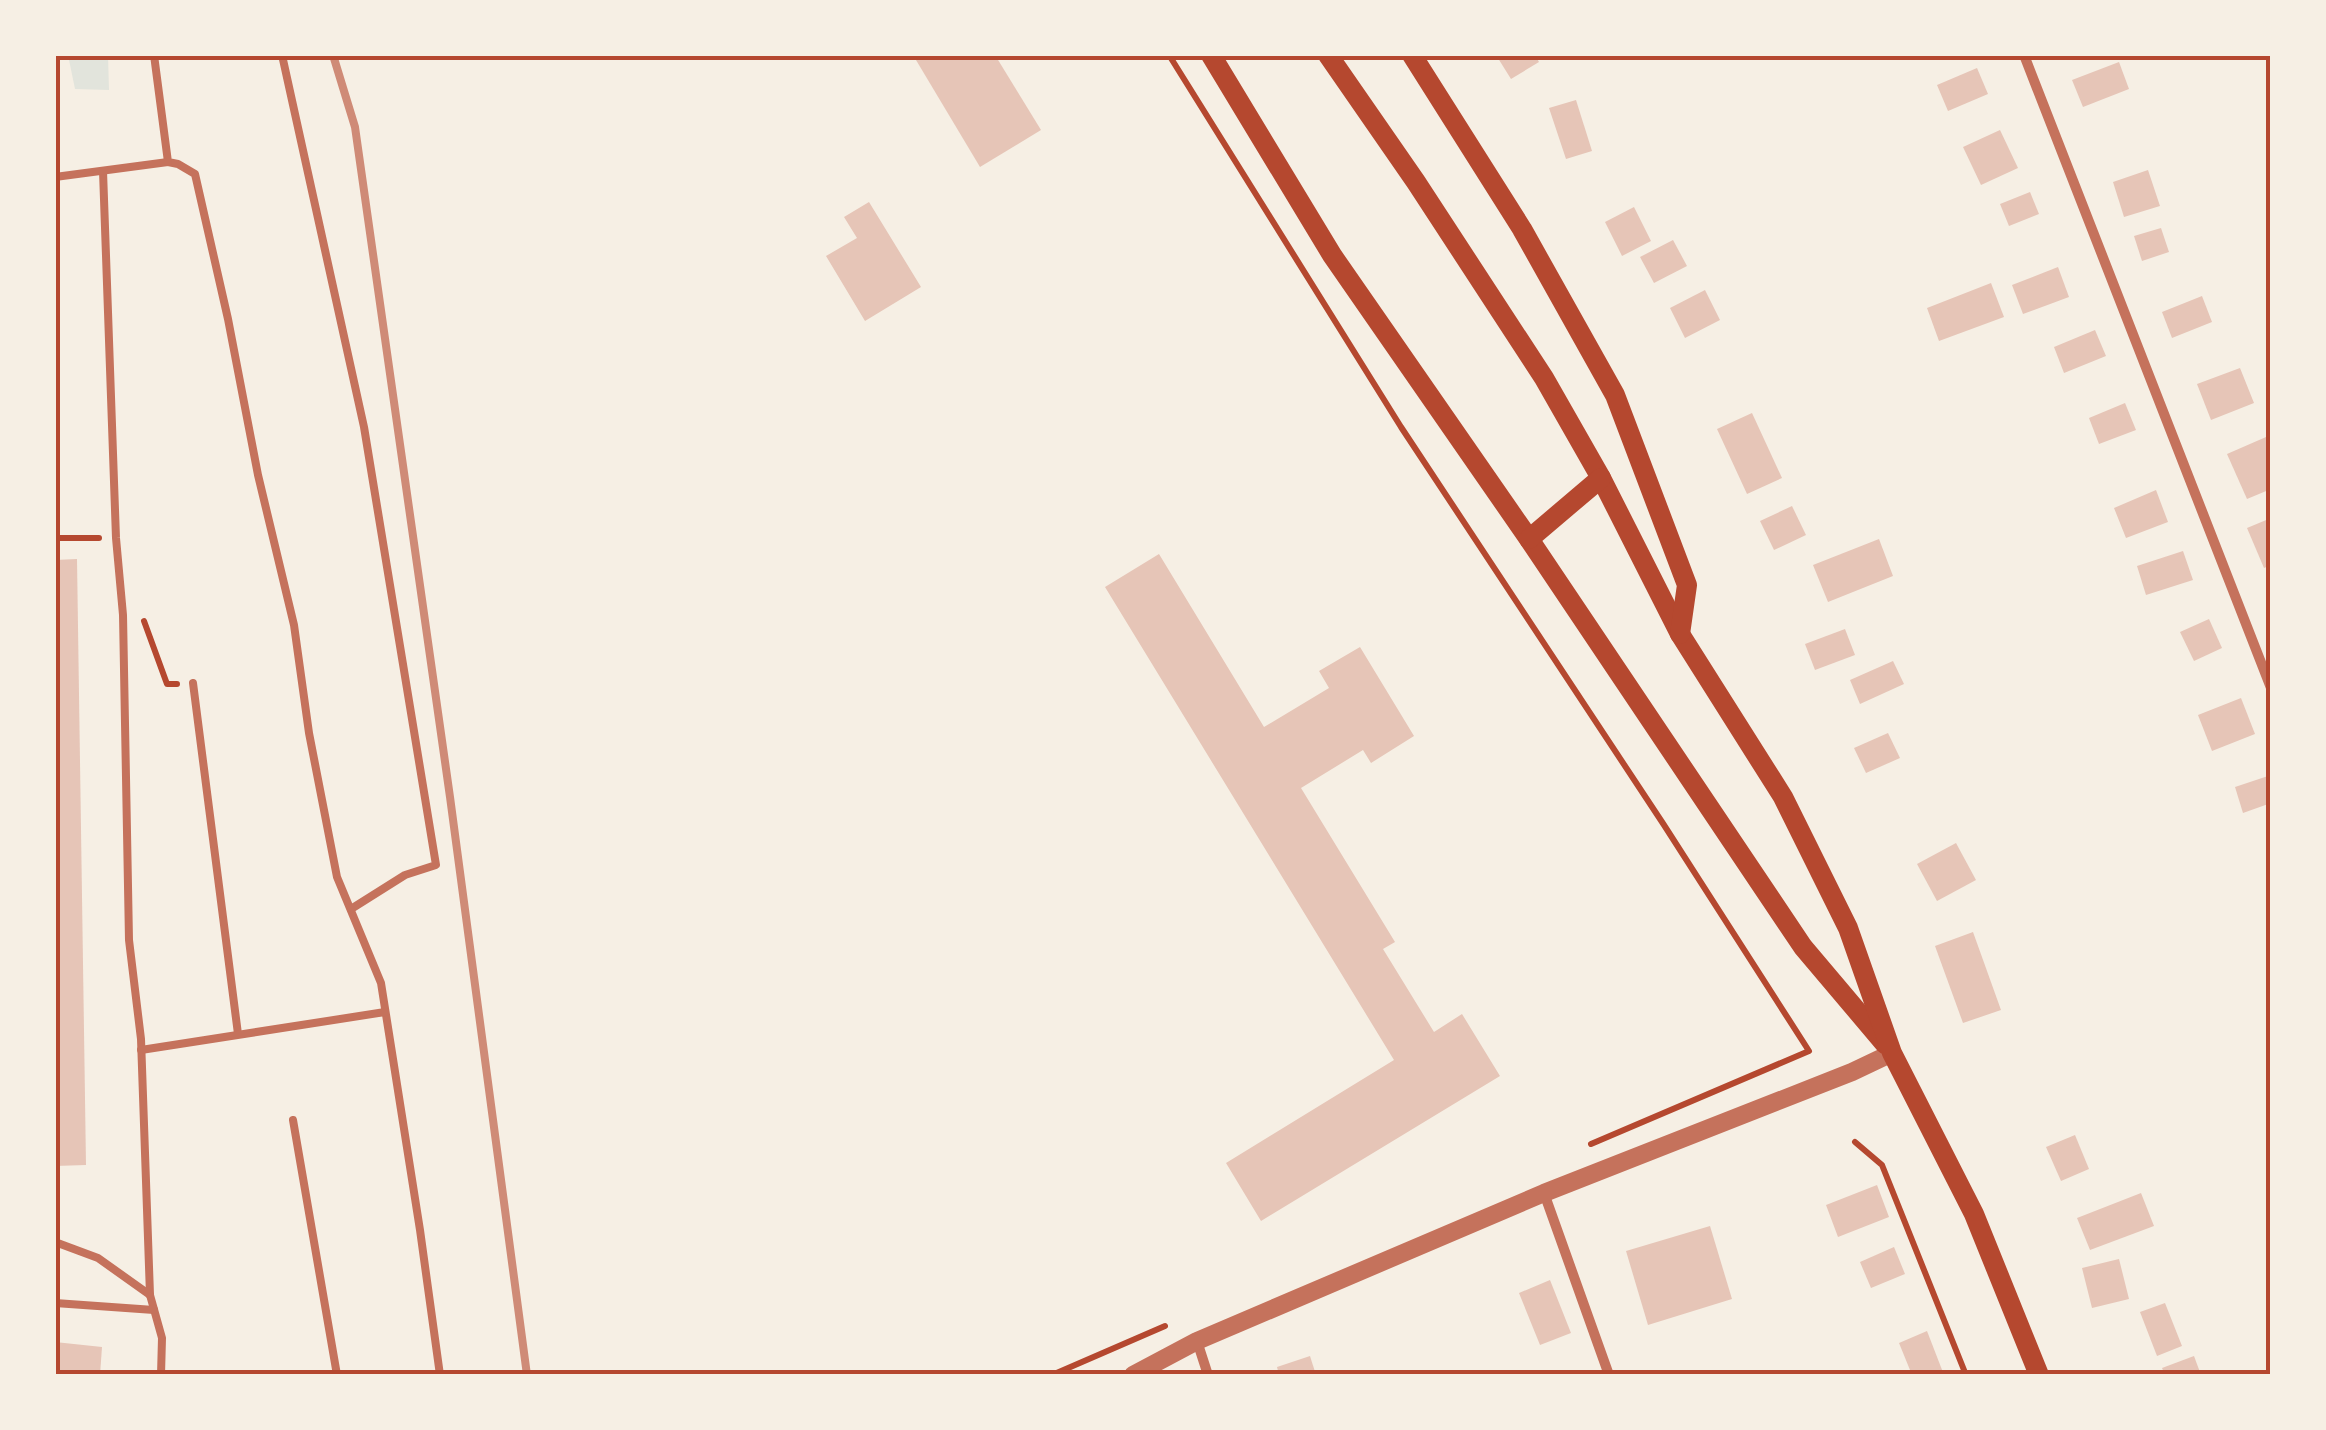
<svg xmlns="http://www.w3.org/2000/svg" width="2326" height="1430" viewBox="0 0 2326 1430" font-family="'Source Sans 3',sans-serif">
	<rect width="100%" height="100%" fill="#f6efe4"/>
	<path fill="#e2e4dc" d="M 68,55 L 108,55 L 109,90 L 75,89 Z"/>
	<g fill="#e6c5b7">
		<path d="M 913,55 L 995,55 L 1041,130 L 980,167 Z"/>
		<path d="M 1496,55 L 1535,55 L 1539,62 L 1511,79 Z"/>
		<path d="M 2119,62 L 2129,89 L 2083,107 L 2072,80 Z"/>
		<path d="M 1977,68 L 1988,94 L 1948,111 L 1937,85 Z"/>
		<path d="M 1576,100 L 1592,151 L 1566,159 L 1549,108 Z"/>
		<path d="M 2000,130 L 2018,168 L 1981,185 L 1963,147 Z"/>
		<path d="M 2148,170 L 2160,206 L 2124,217 L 2113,182 Z"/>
		<path d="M 2030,192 L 2039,214 L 2009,226 L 2000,204 Z"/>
		<path d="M 869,202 L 921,287 L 865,321 L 826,256 L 857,238 L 844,217 Z"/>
		<path d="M 1634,207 L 1651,241 L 1622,256 L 1605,222 Z"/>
		<path d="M 2161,228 L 2169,252 L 2142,261 L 2134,236 Z"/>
		<path d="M 1673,240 L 1687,266 L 1654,283 L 1640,257 Z"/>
		<path d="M 2058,267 L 2069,297 L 2023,314 L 2012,285 Z"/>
		<path d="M 1991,283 L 2004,317 L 1939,341 L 1927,308 Z"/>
		<path d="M 1705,290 L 1720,320 L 1685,338 L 1670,308 Z"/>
		<path d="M 2202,296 L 2212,322 L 2172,338 L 2162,312 Z"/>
		<path d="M 2095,330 L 2106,356 L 2064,373 L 2054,347 Z"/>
		<path d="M 2240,368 L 2254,403 L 2211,420 L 2197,384 Z"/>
		<path d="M 2125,403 L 2136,430 L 2099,444 L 2089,418 Z"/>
		<path d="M 1752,413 L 1782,478 L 1747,494 L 1717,429 Z"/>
		<path d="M 2266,437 L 2271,448 L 2271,489 L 2247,499 L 2227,454 Z"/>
		<path d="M 2156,490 L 2168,522 L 2126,538 L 2114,508 Z"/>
		<path d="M 1792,506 L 1806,535 L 1774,550 L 1760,521 Z"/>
		<path d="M 2271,518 L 2271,565 L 2264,568 L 2247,528 Z"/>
		<path d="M 1879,539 L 1893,576 L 1828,602 L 1813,565 Z"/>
		<path d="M 2183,551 L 2193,580 L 2146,595 L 2137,566 Z"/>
		<path d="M 1159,554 L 1264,727 L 1329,688 L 1319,671 L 1360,647 L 1414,736 L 1371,763 L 1363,750 L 1301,788 L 1395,942 L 1383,949 L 1434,1032 L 1462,1014 L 1500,1076 L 1261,1221 L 1226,1163 L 1394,1060 L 1105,587 Z"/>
		<path d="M 77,559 L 86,1165 L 55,1166 L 55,560 Z"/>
		<path d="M 2209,619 L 2222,648 L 2194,661 L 2180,632 Z"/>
		<path d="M 1845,629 L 1855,655 L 1815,670 L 1805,644 Z"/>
		<path d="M 1893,661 L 1904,684 L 1860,704 L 1850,680 Z"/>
		<path d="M 2241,698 L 2255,734 L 2212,751 L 2198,715 Z"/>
		<path d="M 1888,733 L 1900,758 L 1866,773 L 1854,748 Z"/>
		<path d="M 2268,776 L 2271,786 L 2271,803 L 2243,813 L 2235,787 Z"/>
		<path d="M 1956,843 L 1976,880 L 1937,901 L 1917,864 Z"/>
		<path d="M 1973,932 L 2001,1010 L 1963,1023 L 1935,946 Z"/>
		<path d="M 2075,1135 L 2089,1169 L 2061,1181 L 2046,1147 Z"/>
		<path d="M 1877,1185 L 1889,1217 L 1838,1237 L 1826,1205 Z"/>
		<path d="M 2141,1193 L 2154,1226 L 2090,1250 L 2077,1218 Z"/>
		<path d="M 1710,1226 L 1732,1299 L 1648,1325 L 1626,1251 Z"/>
		<path d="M 1894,1247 L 1905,1274 L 1871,1288 L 1860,1262 Z"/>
		<path d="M 2119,1259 L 2129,1299 L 2092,1308 L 2082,1268 Z"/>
		<path d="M 1550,1280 L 1571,1333 L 1540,1345 L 1519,1293 Z"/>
		<path d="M 2165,1303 L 2182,1346 L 2157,1356 L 2140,1312 Z"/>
		<path d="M 1927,1331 L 1944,1375 L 1912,1375 L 1899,1343 Z"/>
		<path d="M 55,1342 L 102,1347 L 100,1375 L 55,1375 Z"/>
		<path d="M 1310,1356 L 1316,1375 L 1279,1375 L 1277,1367 Z"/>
		<path d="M 2194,1356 L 2201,1375 L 2165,1375 L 2162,1368 Z"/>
	</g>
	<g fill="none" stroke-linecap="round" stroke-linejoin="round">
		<g stroke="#b5482f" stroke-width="6">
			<path d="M 1169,55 L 1401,427 L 1664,825 L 1809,1051 L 1591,1144"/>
			<path d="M 55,538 L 99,538"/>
			<path d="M 144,621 L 167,684 L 177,684"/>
			<path d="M 1855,1142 L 1882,1165 L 1966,1375"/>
			<path d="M 1052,1375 L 1165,1326"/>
		</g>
		<g stroke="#c5725c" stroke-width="8">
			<path d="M 154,55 L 168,162 L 178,164 L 195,174 L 228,319 L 258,475 L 294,625 L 309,733 L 337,877 L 381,983 L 420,1230 L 440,1375"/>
			<path d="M 282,55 L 364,427 L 436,865 L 405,875 L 351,909"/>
			<path d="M 103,171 L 116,538 L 123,615 L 129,940 L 141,1039 L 150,1295"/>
			<path d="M 55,177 L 168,162"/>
			<path d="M 193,683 L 238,1034"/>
			<path d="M 141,1050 L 385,1012"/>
			<path d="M 293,1120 L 337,1375"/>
			<path d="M 55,1242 L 98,1258 L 150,1295 L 162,1338 L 161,1375"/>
			<path d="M 55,1303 L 154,1310"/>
		</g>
		<g stroke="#c5725c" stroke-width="10">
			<path d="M 2024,55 L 2271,688"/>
			<path d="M 1544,1193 L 1609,1375"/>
			<path d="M 1197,1341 L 1208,1375"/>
		</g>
		<path stroke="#c5725c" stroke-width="18" d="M 1133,1375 L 1197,1341 L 1544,1193 L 1852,1072 L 1892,1053"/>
		<g stroke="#b5482f" stroke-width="20">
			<path d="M 1211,55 L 1332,255 L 1529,539 L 1803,947 L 1885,1044"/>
			<path d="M 1328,55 L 1416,182 L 1544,378 L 1601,478 L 1680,634 L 1783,797 L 1848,928 L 1892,1053 L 1974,1214 L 2039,1375"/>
			<path d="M 1412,55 L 1522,229 L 1615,395 L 1687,585 L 1680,634"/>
			<path d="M 1529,539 L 1601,478"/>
		</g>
		<path stroke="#cf8b77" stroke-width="8" d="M 333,55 L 355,127 L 450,797 L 527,1375"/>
	</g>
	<rect width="2326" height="1430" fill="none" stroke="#f6efe4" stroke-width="115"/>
	<rect x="58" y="58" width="2210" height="1314" fill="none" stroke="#b5482f" stroke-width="4"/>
</svg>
